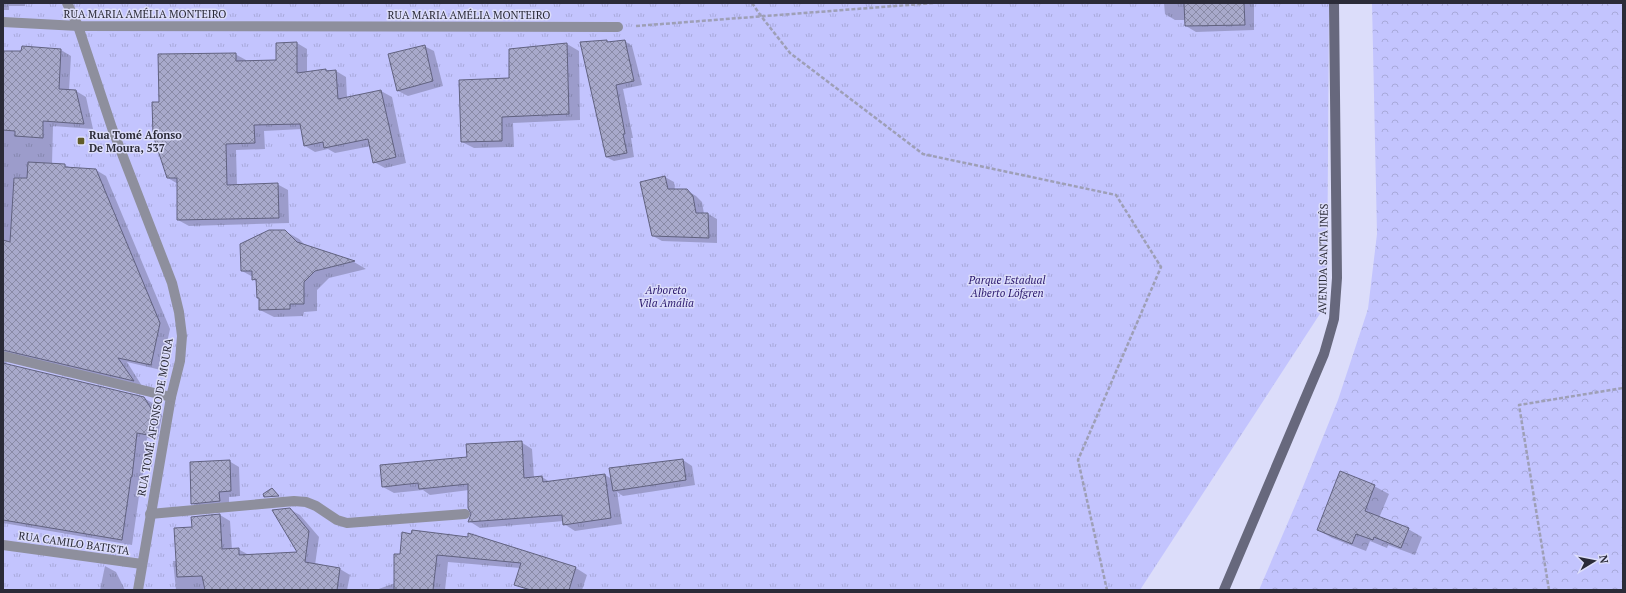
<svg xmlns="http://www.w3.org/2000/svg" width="1626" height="593" viewBox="0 0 1626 593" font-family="'PT Serif',serif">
	<defs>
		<pattern id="forest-crowns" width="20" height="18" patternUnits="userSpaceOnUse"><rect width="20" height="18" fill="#c3c4fe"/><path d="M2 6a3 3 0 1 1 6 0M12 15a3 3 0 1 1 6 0" fill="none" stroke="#a8a9da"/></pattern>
		<pattern id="park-tufts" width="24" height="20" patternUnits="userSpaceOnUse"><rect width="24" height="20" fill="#c3c4fe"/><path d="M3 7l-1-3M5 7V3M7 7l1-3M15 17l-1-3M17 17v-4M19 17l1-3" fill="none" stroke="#a8a9da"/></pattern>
		<pattern id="building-cross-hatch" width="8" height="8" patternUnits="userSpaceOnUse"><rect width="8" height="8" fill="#a8a9cb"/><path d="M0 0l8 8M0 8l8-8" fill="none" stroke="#898aa6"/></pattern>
	</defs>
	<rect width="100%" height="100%" fill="#dcddfa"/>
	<path fill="url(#forest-crowns)" d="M 1372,3 L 1623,3 L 1623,590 L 1259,590 L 1298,499 L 1338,400 L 1368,309 L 1377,234 Z"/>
	<path fill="url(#park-tufts)" d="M 3,3 L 1329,3 L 1327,303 L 1140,590 L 3,590 Z"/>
	<g fill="#0003">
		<path d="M 3,3 L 25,3 L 25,6 L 9,6 L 9,10 L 3,10 Z"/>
		<path d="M 1164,3 L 1254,3 L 1254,30 L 1196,32 L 1186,26 L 1186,20 L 1175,20 L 1165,14 Z"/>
		<path d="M 607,41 L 610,42 L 625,41 L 632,46 L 642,85 L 623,89 L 633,138 L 631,138 L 634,157 L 614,161 L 606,157 Z"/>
		<path d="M 297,43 L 307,49 L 307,72 L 326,70 L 329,72 L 336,71 L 346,77 L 347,98 L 381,91 L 392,97 L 406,163 L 385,168 L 374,162 L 371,146 L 335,153 L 328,149 L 315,152 L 305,146 L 302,129 L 264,131 L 265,149 L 236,150 L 237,186 L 277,184 L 288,190 L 289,223 L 189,226 L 178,220 L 178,184 L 168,178 L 160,102 L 235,54 L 246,60 L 246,62 L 277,61 Z"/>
		<path d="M 567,44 L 579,51 L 580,120 L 513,123 L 514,147 L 474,148 L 462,142 L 510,79 Z"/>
		<path d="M 424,46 L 434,51 L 443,86 L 408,96 L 398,91 Z"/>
		<path d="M 23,47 L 61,50 L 71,56 L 69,90 L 76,91 L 86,97 L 93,129 L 53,126 L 52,164 L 65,165 L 71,168 L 96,170 L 106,176 L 170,329 L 161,370 L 127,362 L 142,386 L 9,357 L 6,364 L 144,398 L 154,404 L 162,416 L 157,440 L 147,438 L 142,482 L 141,482 L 132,545 L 3,523 L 3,51 L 22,52 Z"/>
		<path d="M 665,177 L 674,182 L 675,190 L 686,190 L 696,196 L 702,202 L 704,214 L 708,214 L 717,219 L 717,243 L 662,241 L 653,236 Z"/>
		<path d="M 285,231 L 299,239 L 306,246 L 354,262 L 366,269 L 329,278 L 317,290 L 317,311 L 304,312 L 303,316 L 274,317 L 260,310 L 260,299 L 258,298 L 257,282 L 253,279 L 253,277 L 242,271 Z"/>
		<path d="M 521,442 L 532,449 L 534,478 L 542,477 L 550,482 L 605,475 L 612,479 L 683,460 L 692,466 L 695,485 L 623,496 L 617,492 L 622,524 L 575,531 L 564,524 L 564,521 L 480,528 L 469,521 L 473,514 L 469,490 L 430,495 L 423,490 L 394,493 L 383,487 L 468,458 Z"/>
		<path d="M 229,461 L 239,467 L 240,496 L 229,497 L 229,506 L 202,509 L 192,503 Z"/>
		<path d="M 1374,486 L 1389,494 L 1379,518 L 1408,529 L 1422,537 L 1415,555 L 1388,545 L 1387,548 L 1370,541 L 1366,551 L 1332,538 L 1318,530 Z"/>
		<path d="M 289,509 L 300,515 L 319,537 L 315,565 L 340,569 L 350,575 L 347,590 L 176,590 L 173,561 L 177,561 L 193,528 L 192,518 L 220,515 L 230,521 L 232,550 L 238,549 L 249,555 L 299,552 Z"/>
		<path d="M 469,534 L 576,568 L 587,575 L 582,590 L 526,590 L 516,584 L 520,568 L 448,562 L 445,590 L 376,590 L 395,583 L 401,554 L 412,535 L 469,538 Z"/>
		<path d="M 105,566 L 116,572 L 125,590 L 100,590 Z"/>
	</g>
	<g fill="url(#building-cross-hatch)" stroke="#616280">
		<path d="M 1184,3 L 1244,3 L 1245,25 L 1185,26 Z"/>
		<path d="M 607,40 L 607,42 L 625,40 L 634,81 L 616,85 L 625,134 L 623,134 L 627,153 L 606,157 L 580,42 Z"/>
		<path d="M 297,42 L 297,73 L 326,69 L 326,71 L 336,70 L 338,99 L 381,90 L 396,157 L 373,163 L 368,139 L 324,148 L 323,142 L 304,146 L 300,124 L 254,125 L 255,143 L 226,144 L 227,185 L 278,183 L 279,218 L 177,220 L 177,178 L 167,178 L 153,135 L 152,102 L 159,102 L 158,54 L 236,53 L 236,61 L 276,60 L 276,43 Z"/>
		<path d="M 567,43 L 569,114 L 502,117 L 502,141 L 461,142 L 459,80 L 509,78 L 509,49 Z"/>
		<path d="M 425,45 L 433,81 L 397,91 L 388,54 Z"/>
		<path d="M 22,46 L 61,49 L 59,89 L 76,90 L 84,124 L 43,121 L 43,138 L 15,136 L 15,131 L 3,130 L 3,51 L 21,51 Z"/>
		<path d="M 28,162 L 65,164 L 65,167 L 96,169 L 160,323 L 151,365 L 118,358 L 134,381 L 3,350 L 3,240 L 10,242 L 14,178 L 27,178 Z"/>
		<path d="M 665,176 L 668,189 L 687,189 L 693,196 L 696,213 L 708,213 L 709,238 L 652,236 L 640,182 Z"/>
		<path d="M 269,230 L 285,230 L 297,242 L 355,261 L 315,271 L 304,282 L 304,304 L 290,304 L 290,309 L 259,310 L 259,298 L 257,298 L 256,279 L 252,280 L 252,271 L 241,271 L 240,244 Z"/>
		<path d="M 3,363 L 144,397 L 152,410 L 148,435 L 137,433 L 132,477 L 131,477 L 122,540 L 3,520 Z"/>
		<path d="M 522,441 L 524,478 L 542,476 L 543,482 L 605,474 L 611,518 L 563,525 L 562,515 L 468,522 L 471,514 L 468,508 L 468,484 L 419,489 L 418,483 L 382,487 L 380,465 L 467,457 L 466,444 Z"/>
		<path d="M 683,459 L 686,480 L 613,491 L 609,468 Z"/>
		<path d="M 230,460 L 231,491 L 219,492 L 220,501 L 191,504 L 190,462 Z"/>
		<path d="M 1340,471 L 1375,485 L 1365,511 L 1409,528 L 1401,548 L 1374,537 L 1373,540 L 1356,534 L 1352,544 L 1317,530 Z"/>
		<path d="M 272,488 L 279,496 L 264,497 L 263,494 Z"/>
		<path d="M 290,508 L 309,531 L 305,562 L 340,568 L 337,590 L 205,590 L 202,576 L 177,577 L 174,528 L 192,527 L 191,517 L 220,514 L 222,549 L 239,548 L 239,555 L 297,552 L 272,510 Z"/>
		<path d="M 412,530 L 468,537 L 468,533 L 576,567 L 569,590 L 531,590 L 514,585 L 521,563 L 437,555 L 433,590 L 394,590 L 394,554 L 400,554 L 402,532 L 411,534 Z"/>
	</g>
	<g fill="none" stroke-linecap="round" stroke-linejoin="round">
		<g stroke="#9e9fb6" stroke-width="2.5" stroke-dasharray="4 2" stroke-linecap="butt">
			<path d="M 752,3 L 761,16 L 790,53 L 923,154 L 1116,195 L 1161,267 L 1078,460 L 1107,590"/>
			<path d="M 636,26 L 934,3"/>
			<path d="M 1549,590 L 1519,405 L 1623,388"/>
		</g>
		<g stroke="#8e8f9d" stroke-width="10">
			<path d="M 67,3 L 78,26 L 112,128 L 172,283 L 179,312 L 182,336 L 180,361 L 171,397 L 138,590"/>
			<path d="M 3,22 L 78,26 L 618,27"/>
			<path d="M 3,356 L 171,397"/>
			<path d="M 150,514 L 294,501 L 306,502 L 316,506 L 337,520 L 347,523 L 465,514"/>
			<path d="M 3,545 L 142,564"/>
		</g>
		<path stroke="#67687d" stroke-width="10" d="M 1224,590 L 1324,354 L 1334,319 L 1337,278 L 1334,3"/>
	</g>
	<rect fill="#615c29" stroke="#dcddfa" stroke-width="1.5" x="77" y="137" width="8" height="8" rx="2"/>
	<g text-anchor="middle" stroke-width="3" stroke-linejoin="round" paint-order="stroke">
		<g font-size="11" fill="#2b2b38" stroke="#dcddfa">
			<text x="145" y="18">RUA MARIA AMÉLIA MONTEIRO</text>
			<text x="469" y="19">RUA MARIA AMÉLIA MONTEIRO</text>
			<text transform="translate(1323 259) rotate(-89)" y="4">AVENIDA SANTA INÊS</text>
			<text transform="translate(155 417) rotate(-80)" y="4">RUA TOMÉ AFONSO DE MOURA</text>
			<text transform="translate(74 543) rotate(8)" y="4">RUA CAMILO BATISTA</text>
		</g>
		<g font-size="11" font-weight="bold" fill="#2b2b38" stroke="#dcddfa" text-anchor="start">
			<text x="89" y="139">Rua Tomé Afonso<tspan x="89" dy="13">De Moura, 537</tspan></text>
		</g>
		<g font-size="11" font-style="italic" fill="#2a186c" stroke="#dcddfa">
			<text x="1007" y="284">Parque Estadual<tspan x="1007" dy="13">Alberto Löfgren</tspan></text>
			<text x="666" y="294">Arboreto<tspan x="666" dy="13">Vila Amália</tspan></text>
		</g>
	</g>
	<rect width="1626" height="593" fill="none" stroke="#2b2b38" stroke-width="8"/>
	<g transform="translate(1594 561) rotate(80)" stroke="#dcddfa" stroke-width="3" paint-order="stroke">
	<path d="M0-3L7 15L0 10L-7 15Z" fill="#2b2b38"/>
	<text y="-6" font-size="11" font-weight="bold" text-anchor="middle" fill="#2b2b38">N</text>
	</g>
</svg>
